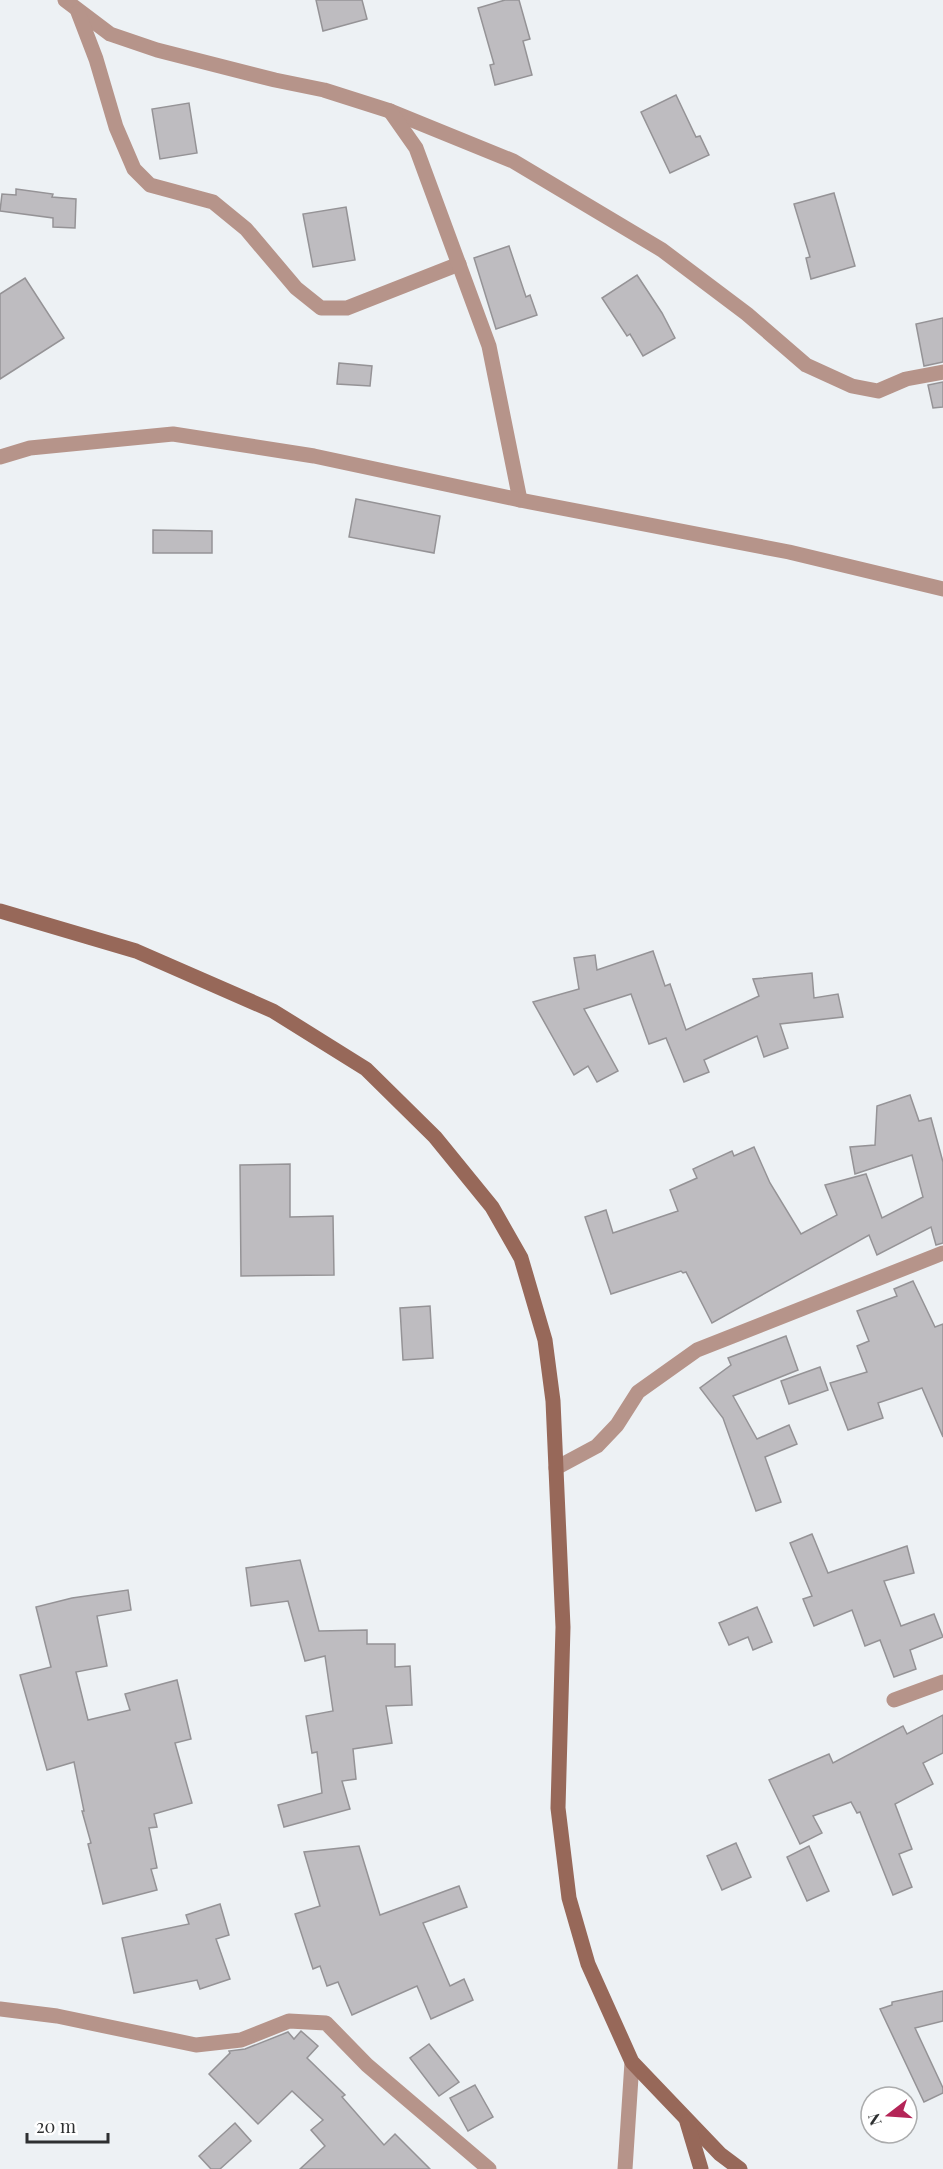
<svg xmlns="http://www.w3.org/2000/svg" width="943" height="2169" viewBox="0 0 943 2169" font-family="'Playfair Display',serif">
	<rect width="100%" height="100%" fill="#edf1f4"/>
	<g fill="#bebcc0" stroke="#959396" stroke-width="1.5">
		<path d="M 316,0 L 362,0 L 367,19 L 323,31 Z"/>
		<path d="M 505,0 L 519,0 L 530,39 L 523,41 L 532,75 L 495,85 L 490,65 L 494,64 L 478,8 Z"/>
		<path d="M 676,95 L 696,137 L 700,136 L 709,155 L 670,173 L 641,112 Z"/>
		<path d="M 189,103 L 197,153 L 160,159 L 152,109 Z"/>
		<path d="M 16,189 L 53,194 L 52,197 L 76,199 L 75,228 L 53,227 L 53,218 L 0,211 L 2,194 L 16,195 Z"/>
		<path d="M 834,193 L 855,266 L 811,279 L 806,258 L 810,257 L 794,204 Z"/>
		<path d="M 346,207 L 355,260 L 313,267 L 303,214 Z"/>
		<path d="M 509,246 L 526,297 L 530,295 L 537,315 L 496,329 L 474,258 Z"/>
		<path d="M 637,275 L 662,313 L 675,338 L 643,356 L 630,334 L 627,336 L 602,298 Z"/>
		<path d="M 25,278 L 64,338 L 0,379 L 0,294 Z"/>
		<path d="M 943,318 L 943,362 L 924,366 L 916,324 Z"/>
		<path d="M 339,363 L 372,366 L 370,386 L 337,384 Z"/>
		<path d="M 943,382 L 943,407 L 933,408 L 928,385 Z"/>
		<path d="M 356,499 L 440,516 L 434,553 L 349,537 Z"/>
		<path d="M 153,530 L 212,531 L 212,553 L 153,553 Z"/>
		<path d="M 653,951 L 665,986 L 670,984 L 686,1030 L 759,996 L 753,979 L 812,973 L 814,998 L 838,994 L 843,1017 L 780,1024 L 788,1048 L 764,1057 L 757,1036 L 704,1060 L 709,1072 L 684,1082 L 666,1038 L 649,1044 L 631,994 L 584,1009 L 618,1071 L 597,1082 L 588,1066 L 574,1075 L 533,1002 L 579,989 L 574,958 L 595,955 L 597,970 Z"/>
		<path d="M 910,1095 L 919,1121 L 931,1118 L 943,1162 L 943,1243 L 936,1245 L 931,1227 L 877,1255 L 869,1235 L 712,1323 L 686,1272 L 683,1273 L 681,1271 L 611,1294 L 585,1217 L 606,1210 L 613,1233 L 678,1211 L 670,1190 L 697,1178 L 693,1169 L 732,1151 L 734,1156 L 754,1147 L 770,1183 L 801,1234 L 837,1215 L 825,1185 L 866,1174 L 882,1218 L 923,1197 L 912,1155 L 855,1174 L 850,1147 L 875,1145 L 877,1106 Z"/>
		<path d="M 290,1164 L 290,1217 L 333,1216 L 334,1275 L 241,1276 L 240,1165 Z"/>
		<path d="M 913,1281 L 935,1327 L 943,1324 L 943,1437 L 922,1388 L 878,1403 L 883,1418 L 848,1430 L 830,1383 L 867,1372 L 857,1346 L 869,1341 L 857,1311 L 897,1296 L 894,1289 Z"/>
		<path d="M 430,1306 L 433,1358 L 403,1360 L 400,1308 Z"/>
		<path d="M 786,1336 L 798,1370 L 733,1396 L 757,1439 L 789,1425 L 797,1444 L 765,1457 L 781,1502 L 756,1511 L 723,1418 L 700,1388 L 731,1365 L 728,1358 Z"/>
		<path d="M 820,1367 L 828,1390 L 789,1404 L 781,1381 Z"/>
		<path d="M 812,1534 L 828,1573 L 907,1546 L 914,1573 L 884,1581 L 901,1626 L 934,1614 L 943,1637 L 910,1650 L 916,1669 L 894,1677 L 880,1640 L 865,1646 L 852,1610 L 814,1626 L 803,1599 L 812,1596 L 790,1543 Z"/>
		<path d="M 300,1560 L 319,1631 L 367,1630 L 367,1644 L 395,1644 L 395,1667 L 410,1666 L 412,1705 L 386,1706 L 392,1743 L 353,1749 L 356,1779 L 342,1781 L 350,1809 L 284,1827 L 278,1805 L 322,1793 L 317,1752 L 312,1753 L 306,1716 L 333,1711 L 325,1656 L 305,1661 L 288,1601 L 251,1606 L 246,1568 Z"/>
		<path d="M 128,1590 L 131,1610 L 97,1616 L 107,1666 L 76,1672 L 88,1720 L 130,1710 L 125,1694 L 177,1680 L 191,1739 L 175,1743 L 192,1803 L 154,1814 L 157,1827 L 149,1828 L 157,1868 L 151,1869 L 157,1890 L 103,1904 L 88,1844 L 91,1843 L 82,1811 L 84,1811 L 74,1762 L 47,1770 L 20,1675 L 51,1667 L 36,1607 L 72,1598 Z"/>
		<path d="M 757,1607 L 772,1642 L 753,1650 L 748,1637 L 729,1645 L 719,1623 Z"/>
		<path d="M 943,1715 L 943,1753 L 923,1763 L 933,1784 L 895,1804 L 912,1849 L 899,1854 L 912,1887 L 893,1895 L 860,1812 L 857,1813 L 851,1802 L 813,1816 L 822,1833 L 800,1844 L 769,1780 L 829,1754 L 833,1763 L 903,1726 L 907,1734 Z"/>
		<path d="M 736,1843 L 751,1877 L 722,1890 L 707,1856 Z"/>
		<path d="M 359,1846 L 380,1915 L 459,1886 L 467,1907 L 423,1923 L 450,1986 L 464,1979 L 473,2000 L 431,2019 L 417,1986 L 352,2015 L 338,1982 L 327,1986 L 320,1966 L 313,1969 L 295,1914 L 320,1906 L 304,1852 Z"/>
		<path d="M 809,1846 L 829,1891 L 807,1901 L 787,1857 Z"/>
		<path d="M 220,1904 L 229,1935 L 216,1939 L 230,1979 L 200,1989 L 197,1980 L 134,1993 L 122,1938 L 189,1924 L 186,1915 Z"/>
		<path d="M 943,1991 L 943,2021 L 915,2028 L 943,2088 L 943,2093 L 924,2102 L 880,2009 L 892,2005 L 892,2002 Z"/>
		<path d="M 301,2031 L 318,2046 L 307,2058 L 345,2095 L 342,2097 L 384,2145 L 395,2134 L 430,2169 L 300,2169 L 325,2146 L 311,2130 L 323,2120 L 292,2091 L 258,2124 L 209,2074 L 230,2053 L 229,2051 L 245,2049 L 288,2032 L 294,2039 Z"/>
		<path d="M 429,2044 L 459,2082 L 439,2096 L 410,2058 Z"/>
		<path d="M 475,2085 L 493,2117 L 468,2131 L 450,2098 Z"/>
		<path d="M 235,2123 L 251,2141 L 220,2169 L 211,2169 L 199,2156 Z"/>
	</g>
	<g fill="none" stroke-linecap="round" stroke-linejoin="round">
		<g stroke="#b6948a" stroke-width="15">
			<path d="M 65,0 L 110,34 L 157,50 L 275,80 L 324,90 L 390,111 L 513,161 L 662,250 L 747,314 L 806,365 L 852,386 L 878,391 L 906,379 L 943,372"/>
			<path d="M 78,12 L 96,59 L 116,127 L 134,169 L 150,185 L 213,202 L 246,229 L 296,288 L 321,308 L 347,308 L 459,264"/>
			<path d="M 390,111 L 416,148 L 489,346 L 520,500"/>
			<path d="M 0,457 L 30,448 L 173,434 L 314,456 L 520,500 L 789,552 L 943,589"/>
			<path d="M 556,1468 L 597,1446 L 617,1425 L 638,1392 L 697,1350 L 943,1253"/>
			<path d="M 894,1700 L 943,1682"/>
			<path d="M 0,2009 L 57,2016 L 196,2045 L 241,2040 L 289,2021 L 326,2023 L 367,2065 L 489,2169"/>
			<path d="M 625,2169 L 632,2062"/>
		</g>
		<g stroke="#976859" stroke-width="15">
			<path d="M 0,911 L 136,951 L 273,1011 L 366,1069 L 435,1137 L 492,1207 L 521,1258 L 545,1340 L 553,1401 L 563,1627 L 558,1808 L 569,1898 L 588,1964 L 632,2062 L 720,2154 L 740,2169"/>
			<path d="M 687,2122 L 701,2169"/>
		</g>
	</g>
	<g transform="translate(889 2115) rotate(253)"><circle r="28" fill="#ffffff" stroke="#abacad" stroke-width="1.5"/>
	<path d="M0-4.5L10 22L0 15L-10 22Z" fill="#b42557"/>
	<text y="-9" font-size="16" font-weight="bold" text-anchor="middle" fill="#2e3031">N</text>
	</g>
	<path d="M27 2133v9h81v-9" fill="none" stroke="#2e3031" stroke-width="3"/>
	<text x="36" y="2133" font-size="18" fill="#2e3031" stroke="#ffffff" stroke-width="4.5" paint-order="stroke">20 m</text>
</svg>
